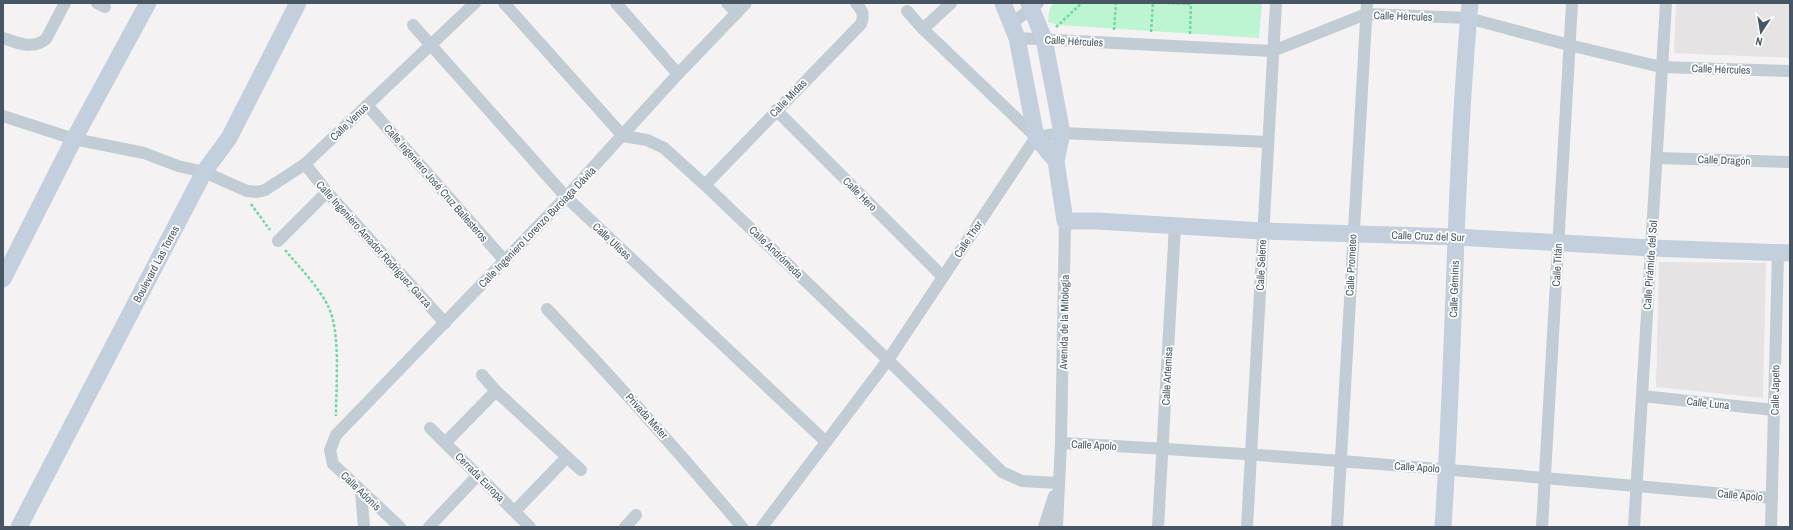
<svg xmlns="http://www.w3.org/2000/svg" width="1793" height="530" viewBox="0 0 1793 530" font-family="'Archivo Narrow',sans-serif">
	<rect width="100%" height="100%" fill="#f4f2f2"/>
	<g fill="#e5e3e4">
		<path d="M 1676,3 L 1790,3 L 1790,58 L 1674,53 Z"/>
		<path d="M 1659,262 L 1766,263 L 1763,398 L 1656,387 Z"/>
	</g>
	<path fill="#bdf5d2" d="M 1053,3 L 1262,3 L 1259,38 L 1059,25 L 1048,22 L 1049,11 Z"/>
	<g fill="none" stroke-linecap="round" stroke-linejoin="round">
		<g stroke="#71d7a4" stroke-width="2.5" stroke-dasharray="3 2" stroke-linecap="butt">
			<path d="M 1167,3 L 1191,4"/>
			<path d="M 1056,27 L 1082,3"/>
			<path d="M 1114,30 L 1116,3"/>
			<path d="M 1151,32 L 1153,3"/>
			<path d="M 1190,34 L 1191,3"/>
			<path d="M 251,204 L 270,230"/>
			<path d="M 285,250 C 300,268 318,286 328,306 C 341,331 336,387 336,416"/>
		</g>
		<g stroke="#c1ccd5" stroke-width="12">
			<path d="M 97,3 L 105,7"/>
			<path d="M 504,3 L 623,136 L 647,140 L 664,148 L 705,185 L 888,360 L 1002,472 L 1022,481 L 1058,483"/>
			<path d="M 616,3 L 678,74"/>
			<path d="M 727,3 L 737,13"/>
			<path d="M 907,11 L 923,29 L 1036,137"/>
			<path d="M 1011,24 L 1038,3"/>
			<path d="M 413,25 L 566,197 L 826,442"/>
			<path d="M 923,29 L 951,3"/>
			<path d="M 3,38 C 18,43 32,50 46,39 L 65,3"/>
			<path d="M 1017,38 L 1273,51 L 1366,14 L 1468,18 L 1569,45 L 1661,67 L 1790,71"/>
			<path d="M 367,105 L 505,261"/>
			<path d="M 776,110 L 943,277"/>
			<path d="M 3,116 L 74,139 L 144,153 L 178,166 L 204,172 L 247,191 L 257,192 L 265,190 L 305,164 L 475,3"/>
			<path d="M 1658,158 L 1790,162"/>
			<path d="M 305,164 L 327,192 L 445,323"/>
			<path d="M 705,185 L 861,24 C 865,15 862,10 856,3"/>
			<path d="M 278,241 L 327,192"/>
			<path d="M 547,309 C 614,379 679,452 742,527"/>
			<path d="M 482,375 L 496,391 L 581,470"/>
			<path d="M 1642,396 L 1774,410"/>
			<path d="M 430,428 L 530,527"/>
			<path d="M 446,442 L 496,391"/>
			<path d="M 1061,443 C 1299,455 1535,477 1772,498"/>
			<path d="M 361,492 L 364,527"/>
			<path d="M 515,511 L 567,457"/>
			<path d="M 400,527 L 333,464 L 330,450 L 336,435 L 566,197 L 678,74 L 746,3"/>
			<path d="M 429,527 L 478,475"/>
			<path d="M 625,527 L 636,515"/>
			<path d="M 762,527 L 888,360 L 1036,137 L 1062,133 L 1268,142"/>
			<path d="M 1044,527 L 1054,496"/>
			<path d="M 1057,527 L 1061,443 L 1065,221"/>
			<path d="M 1158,527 L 1175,226"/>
			<path d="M 1247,527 L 1276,3"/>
			<path d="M 1337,527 L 1367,3"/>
			<path d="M 1542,527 L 1572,3"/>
			<path d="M 1634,527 L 1666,3"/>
			<path d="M 1771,527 L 1778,253"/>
		</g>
		<g stroke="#c3cfdc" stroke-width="17">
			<path d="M 1003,3 L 1017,38 L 1036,137 L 1056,161"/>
			<path d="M 1029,3 L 1044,39 L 1062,133 L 1056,161 L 1065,221 L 1097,221 L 1262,231 L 1456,237 L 1651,248 L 1790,253"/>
			<path d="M 3,279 L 74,139 L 148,3"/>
			<path d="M 19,527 L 204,172 L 229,138 L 298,3"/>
			<path d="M 1443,527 C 1455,353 1454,177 1470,3"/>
		</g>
	</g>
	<g text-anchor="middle" stroke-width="3.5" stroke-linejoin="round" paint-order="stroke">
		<g font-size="11" fill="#475662" stroke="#fff">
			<text transform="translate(1403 16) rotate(2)" y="4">Calle Hércules</text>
			<text transform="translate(1074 41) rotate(3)" y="4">Calle Hércules</text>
			<text transform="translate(1721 69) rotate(2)" y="4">Calle Hércules</text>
			<text transform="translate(788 98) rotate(-46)" y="4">Calle Midas</text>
			<text transform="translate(349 122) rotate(-44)" y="4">Calle Venus</text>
			<text transform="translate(1724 160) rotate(2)" y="4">Calle Dragón</text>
			<text transform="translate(436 183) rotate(49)" y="4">Calle Ingeniero José Cruz Ballesteros</text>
			<text transform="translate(860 194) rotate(45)" y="4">Calle Hero</text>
			<text transform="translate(537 227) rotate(-46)" y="4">Calle Ingeniero Lorenzo Burciaga Dávila</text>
			<text transform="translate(1428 236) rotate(2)" y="4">Calle Cruz del Sur</text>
			<text transform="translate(968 239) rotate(-56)" y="4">Calle Thor</text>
			<text transform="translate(612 241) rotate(43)" y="4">Calle Ulises</text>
			<text transform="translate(374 244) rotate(48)" y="4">Calle Ingeniero Amador Rodríguez Garza</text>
			<text transform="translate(776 252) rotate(44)" y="4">Calle Andrómeda</text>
			<text transform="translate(156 264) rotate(-62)" y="4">Boulevard Las Torres</text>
			<text transform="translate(1261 265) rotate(-87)" y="4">Calle Selene</text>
			<text transform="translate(1351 265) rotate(-87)" y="4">Calle Prometeo</text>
			<text transform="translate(1557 265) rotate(-87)" y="4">Calle Titán</text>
			<text transform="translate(1650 265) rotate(-86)" y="4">Calle Pirámide del Sol</text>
			<text transform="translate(1454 289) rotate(-88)" y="4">Calle Géminis</text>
			<text transform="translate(1064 322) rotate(-89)" y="4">Avenida de la Mitología</text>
			<text transform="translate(1167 376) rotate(-87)" y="4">Calle Artemisa</text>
			<text transform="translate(1775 390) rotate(-89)" y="4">Calle Japeto</text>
			<text transform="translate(1708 403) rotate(6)" y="4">Calle Luna</text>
			<text transform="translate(647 416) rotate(48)" y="4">Privada Meter</text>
			<text transform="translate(1094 445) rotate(3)" y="4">Calle Apolo</text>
			<text transform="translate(1417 467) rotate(4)" y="4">Calle Apolo</text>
			<text transform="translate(480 477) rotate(45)" y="4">Cerrada Europa</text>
			<text transform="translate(361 491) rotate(44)" y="4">Calle Adonis</text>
			<text transform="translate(1740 495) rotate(5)" y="4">Calle Apolo</text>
		</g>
	</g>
	<rect width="1793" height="530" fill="none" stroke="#475662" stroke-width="8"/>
	<g transform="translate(1761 32) rotate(192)" stroke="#ffffff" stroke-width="3" paint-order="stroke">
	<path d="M0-3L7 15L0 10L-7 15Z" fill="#475662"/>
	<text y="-6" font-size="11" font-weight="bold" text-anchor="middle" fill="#475662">N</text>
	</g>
</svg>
